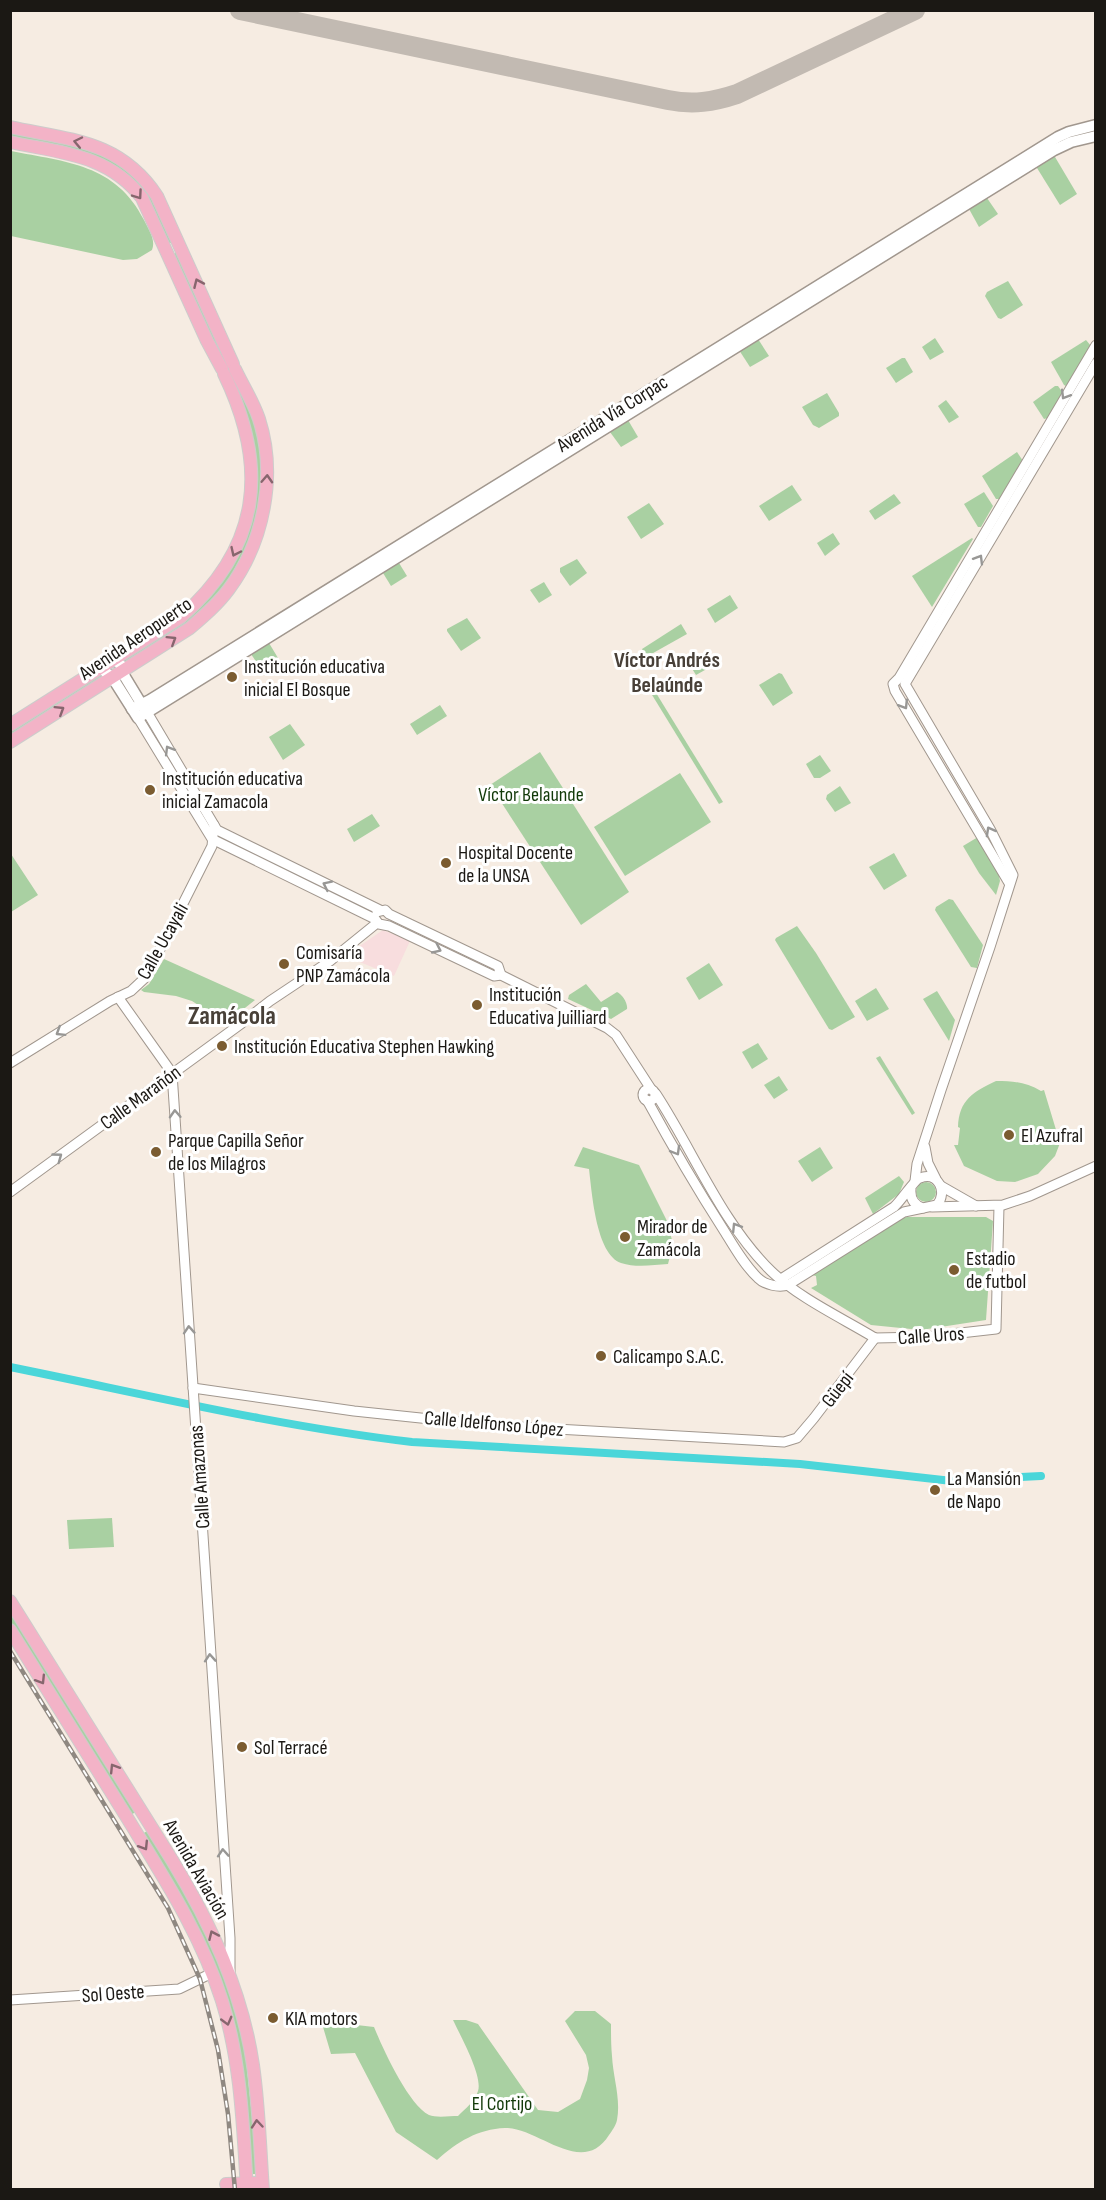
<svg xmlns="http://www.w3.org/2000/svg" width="1106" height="2200" viewBox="0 0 1106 2200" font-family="'Sofia Sans Condensed',sans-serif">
	<rect width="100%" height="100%" fill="#f6ece2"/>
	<path fill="#f8ddde" d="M 383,930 L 410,941 L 394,976 L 345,956 Z"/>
	<g fill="#a9d0a2">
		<path d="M 11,131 L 92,148 L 118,160 L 151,193 L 173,243 L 168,243 L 120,169 L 102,159 L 90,155 L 11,138 Z"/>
		<path d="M 11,151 C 66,162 116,164 144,220 C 149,230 156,240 152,250 L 137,259 L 123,260 L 11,236 Z"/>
		<path d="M 1052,157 L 1055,157 L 1077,194 L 1060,205 L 1037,168 L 1037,165 Z"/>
		<path d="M 987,198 L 998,214 L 979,227 L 969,209 Z"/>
		<path d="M 176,252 L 230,362 L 222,365 L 173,255 Z"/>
		<path d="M 1008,281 L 1023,305 L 1001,319 L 998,318 L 985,296 L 987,292 Z"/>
		<path d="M 935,338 L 944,352 L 930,360 L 922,347 Z"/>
		<path d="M 758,339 L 769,356 L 750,367 L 739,350 Z"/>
		<path d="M 1086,340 L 1091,346 L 1066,386 L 1064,385 L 1051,362 Z"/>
		<path d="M 902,358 L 905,358 L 913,372 L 896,383 L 886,368 Z"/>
		<path d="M 233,371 L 251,410 L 262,451 L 262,495 L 252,536 L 225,587 L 197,617 L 126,663 L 124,658 L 219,584 L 256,471 C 253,433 243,407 227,373 Z"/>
		<path d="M 1055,386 L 1058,386 L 1063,393 L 1048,418 L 1044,419 L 1033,402 Z"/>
		<path d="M 827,393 L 839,413 L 839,416 L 819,428 L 813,425 L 802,407 Z"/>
		<path d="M 946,400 L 959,417 L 949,423 L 938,406 Z"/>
		<path d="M 628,420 L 638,437 L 621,447 L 610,432 Z"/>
		<path d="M 1017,452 L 1023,461 L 1000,499 L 996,499 L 982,476 Z"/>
		<path d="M 792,485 L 802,500 L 769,521 L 759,506 Z"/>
		<path d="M 984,492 L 993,506 L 981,527 L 978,527 L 964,504 Z"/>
		<path d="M 894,494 L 901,503 L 875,520 L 869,511 Z"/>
		<path d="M 649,503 L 664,524 L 641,539 L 627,517 Z"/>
		<path d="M 833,533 L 840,544 L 825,556 L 817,543 Z"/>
		<path d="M 972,538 L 973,539 L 932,607 L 912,576 Z"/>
		<path d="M 577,559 L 587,573 L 570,586 L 560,572 L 560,568 Z"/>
		<path d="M 399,563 L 407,576 L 391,586 L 383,573 Z"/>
		<path d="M 544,582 L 552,595 L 539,603 L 530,590 Z"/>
		<path d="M 730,595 L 738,608 L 715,623 L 707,609 Z"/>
		<path d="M 467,618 L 481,638 L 461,651 L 447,631 L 447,629 Z"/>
		<path d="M 681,624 L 687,634 L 646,657 L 642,649 Z"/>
		<path d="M 269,643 L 278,658 L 261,669 L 251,654 Z"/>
		<path d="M 716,653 L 721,661 L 696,675 L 691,667 Z"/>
		<path d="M 779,673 L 782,674 L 793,693 L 773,706 L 759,685 Z"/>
		<path d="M 99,674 L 103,676 L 11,737 L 11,730 Z"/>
		<path d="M 653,688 L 723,802 L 719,804 L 649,690 Z"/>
		<path d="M 440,705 L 447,716 L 417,735 L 410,724 Z"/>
		<path d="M 290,724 L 305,745 L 283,760 L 269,737 Z"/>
		<path d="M 540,752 L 629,892 L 581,925 L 490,785 Z"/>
		<path d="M 820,755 L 831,771 L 820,778 L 814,778 L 806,764 Z"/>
		<path d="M 680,773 L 711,822 L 625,876 L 594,827 Z"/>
		<path d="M 840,786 L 851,803 L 835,812 L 826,799 L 827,795 Z"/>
		<path d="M 372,814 L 380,826 L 354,842 L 347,829 Z"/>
		<path d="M 978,837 L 998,870 L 1000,881 L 996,895 L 979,873 L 963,846 Z"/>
		<path d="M 894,853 L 907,876 L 884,890 L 869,867 Z"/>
		<path d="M 11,854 L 38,895 L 11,912 L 10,912 Z"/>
		<path d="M 949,899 L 953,900 L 983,945 L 977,968 L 971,967 L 935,910 L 936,907 Z"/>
		<path d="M 797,926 L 816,953 L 855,1017 L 832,1030 L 829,1029 L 775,940 L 776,938 Z"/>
		<path d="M 164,959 L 255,1000 L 226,1023 L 192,1001 L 176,996 L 144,992 L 141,990 L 149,984 Z"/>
		<path d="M 709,963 L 723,985 L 699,1000 L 686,978 Z"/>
		<path d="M 586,984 L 601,1002 L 617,992 C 622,994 628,1003 627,1009 L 611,1019 L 568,999 L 569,995 Z"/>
		<path d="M 876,988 L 889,1009 L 867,1021 L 855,1001 Z"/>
		<path d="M 937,991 L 955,1020 L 949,1041 L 923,999 Z"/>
		<path d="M 758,1043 L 768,1059 L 752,1069 L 742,1052 Z"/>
		<path d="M 880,1056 L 915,1113 L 912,1115 L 876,1058 Z"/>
		<path d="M 779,1076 L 788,1090 L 774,1099 L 764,1085 Z"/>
		<path d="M 996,1081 C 1013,1081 1026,1082 1041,1091 L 1044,1090 L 1060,1143 L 1055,1156 L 1038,1174 L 1015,1182 L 997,1181 L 964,1166 L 954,1145 L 958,1145 L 960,1128 L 958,1127 C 959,1100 973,1092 996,1081 Z"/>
		<path d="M 583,1147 L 639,1165 L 667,1221 L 673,1244 L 668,1264 C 653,1265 636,1268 621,1263 C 596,1254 592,1193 589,1169 L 574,1166 Z"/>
		<path d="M 820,1147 L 833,1168 L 812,1182 L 798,1161 Z"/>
		<path d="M 899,1176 L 904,1182 L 899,1194 L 873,1214 L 865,1198 Z"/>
		<circle cx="926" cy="1192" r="10"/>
		<path d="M 907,1217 L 986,1217 L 993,1221 L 986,1320 L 921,1330 L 871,1325 L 811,1288 L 817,1285 L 816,1276 L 812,1275 L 897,1219 Z"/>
		<path d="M 112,1518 L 114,1547 L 69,1549 L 67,1520 Z"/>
		<path d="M 10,1608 L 137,1811 L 131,1815 L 11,1622 Z"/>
		<path d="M 149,1830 L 189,1895 L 228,1985 L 245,2050 L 258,2174 L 251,2174 L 228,2010 L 142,1834 Z"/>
		<path d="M 575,2011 L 595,2011 L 611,2024 C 611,2035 611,2045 612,2056 C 613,2077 621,2099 617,2120 C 616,2125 612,2131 609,2135 C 582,2178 538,2127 505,2128 C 478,2129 457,2142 437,2160 L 396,2132 L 355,2053 L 331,2054 L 323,2027 L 348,2024 L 374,2027 C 383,2049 408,2104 429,2115 C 436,2118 450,2116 458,2116 C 465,2109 475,2101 478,2091 C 483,2076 460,2035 453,2020 L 466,2020 L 478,2024 L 538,2110 L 558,2112 L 580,2099 L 587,2080 L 589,2068 L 586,2055 L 565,2021 Z"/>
	</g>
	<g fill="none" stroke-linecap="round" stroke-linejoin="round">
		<g stroke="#4bd6d9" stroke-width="8">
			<path d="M 10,1367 C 144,1394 276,1426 412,1442 L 800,1464 L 952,1481"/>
			<path d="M 962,1480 L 1041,1476"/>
		</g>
		<path stroke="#c2bab2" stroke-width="20" d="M 240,10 L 668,100 C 693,105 713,102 737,94 L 915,10"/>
		<g stroke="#a1978e" stroke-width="11">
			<g id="tertiary">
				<path d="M 147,712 L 217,830 L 380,910"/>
				<path d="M 138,718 L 212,839 L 375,919"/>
				<path d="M 1009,883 L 895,691 L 893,684 L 899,678 L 1096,345"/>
				<path d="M 377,912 L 385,910 L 389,914 L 498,966 L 501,975"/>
				<path d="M 375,919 L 379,924 L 389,926 L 494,976 L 501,975 L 607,1028 L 616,1035 L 651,1089"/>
				<path d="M 118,997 L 172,1073 L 230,1938 L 230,1972"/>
				<path d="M 10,1063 L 110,1001 L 131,991 L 146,977 L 212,846 L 214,825"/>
				<circle cx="649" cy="1095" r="6"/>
				<path d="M 656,1094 C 694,1152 721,1222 771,1271 C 799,1298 842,1318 875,1338"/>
				<path d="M 647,1100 C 671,1144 696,1187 723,1229 C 733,1245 744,1265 758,1278 C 765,1285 779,1288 788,1285 L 904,1212 L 923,1208"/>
				<path d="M 925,1147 L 928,1163 L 936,1179"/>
				<path d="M 915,1181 L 917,1164 L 941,1090 L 990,947 L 1013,875 L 990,829 L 905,684 L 1096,363"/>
				<path d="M 941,1186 L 976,1206"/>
				<path d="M 10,1192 L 242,1023 L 270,1001 L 330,961 L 377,923"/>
				<path d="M 932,1207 L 1003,1205 L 1030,1196 L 1096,1166"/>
				<path d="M 781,1279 L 894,1207 C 902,1200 914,1180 920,1178 C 938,1171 948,1192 937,1205 L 923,1208 C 914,1205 910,1199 911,1189"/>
				<path d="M 875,1338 L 925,1337 L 996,1329 L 999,1206"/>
				<path d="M 193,1388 L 354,1411 L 487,1425 L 784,1442 L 797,1438 L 814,1418 L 875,1338"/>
				<path d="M 10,2000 L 179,1989 L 212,1973"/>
			</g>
		</g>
		<g stroke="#a1978e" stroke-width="13">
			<g id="secondary">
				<path d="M 115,660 L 122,666 L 122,672 L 145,710"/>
				<path d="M 105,666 L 105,672 L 112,677 L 138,718 L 1054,150 L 1071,142 L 1096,136"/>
				<path d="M 132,709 L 150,700 L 1058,137 L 1069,132 L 1096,125"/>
			</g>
		</g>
		<g stroke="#cdcccb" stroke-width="14">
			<g id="primary">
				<path d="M 10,127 C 70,140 120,140 157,196 L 233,364"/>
				<path d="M 10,142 C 61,153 108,154 142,198 L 207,341 L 222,369"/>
				<path d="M 10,725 L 181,617 C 261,547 269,467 224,374"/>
				<path d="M 10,742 L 190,628 C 204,616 218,604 229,589 C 264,542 277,475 259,419 C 253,401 243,386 235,369"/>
				<path d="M 10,1601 L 172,1860 C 211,1924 242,1991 253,2065 C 259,2106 260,2148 263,2190"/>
				<path d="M 10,1630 C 49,1692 87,1754 126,1816 C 162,1875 201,1934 222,2001 C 241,2062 243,2126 247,2190"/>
				<path d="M 226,2184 L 255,2183"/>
			</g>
		</g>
		<use href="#tertiary" stroke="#fff" stroke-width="9"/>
		<use href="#secondary" stroke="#fff" stroke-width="10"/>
		<use href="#primary" stroke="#f3b3c7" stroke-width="12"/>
		<g stroke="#8f8881" stroke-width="4.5">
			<path id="rail" d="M 10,1651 L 168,1908 L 200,1979 L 218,2050 L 228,2114 L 235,2190"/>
		</g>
		<use href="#rail" stroke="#fff" stroke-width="2" stroke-dasharray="7" stroke-linecap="butt"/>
	</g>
	<defs><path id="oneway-chevron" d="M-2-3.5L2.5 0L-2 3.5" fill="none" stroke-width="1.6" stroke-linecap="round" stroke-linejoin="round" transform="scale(1.5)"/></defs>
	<g stroke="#87666e">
		<use href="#oneway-chevron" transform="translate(78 142) rotate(-168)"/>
		<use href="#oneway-chevron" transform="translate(138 195) rotate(55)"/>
		<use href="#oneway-chevron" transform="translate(198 283) rotate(-114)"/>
		<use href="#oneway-chevron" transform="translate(267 479) rotate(-87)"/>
		<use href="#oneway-chevron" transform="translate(235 552) rotate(115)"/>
		<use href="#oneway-chevron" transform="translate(172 640) rotate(-32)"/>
		<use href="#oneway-chevron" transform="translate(60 710) rotate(-32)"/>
		<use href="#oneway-chevron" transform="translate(41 1680) rotate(58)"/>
		<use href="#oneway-chevron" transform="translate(114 1768) rotate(-122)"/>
		<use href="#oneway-chevron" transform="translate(144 1846) rotate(58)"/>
		<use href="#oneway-chevron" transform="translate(213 1935) rotate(-114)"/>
		<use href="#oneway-chevron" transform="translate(227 2021) rotate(75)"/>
		<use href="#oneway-chevron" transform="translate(257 2124) rotate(-95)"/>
	</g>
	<g stroke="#989795">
		<use href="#oneway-chevron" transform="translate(1065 395) rotate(121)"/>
		<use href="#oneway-chevron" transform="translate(979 559) rotate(-59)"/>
		<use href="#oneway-chevron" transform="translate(904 705) rotate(58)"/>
		<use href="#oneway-chevron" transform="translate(169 750) rotate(-121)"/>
		<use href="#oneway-chevron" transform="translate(990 831) rotate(-119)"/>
		<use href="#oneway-chevron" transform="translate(327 885) rotate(-154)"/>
		<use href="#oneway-chevron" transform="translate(437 949) rotate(25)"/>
		<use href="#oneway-chevron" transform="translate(60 1032) rotate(148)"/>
		<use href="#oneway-chevron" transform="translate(175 1114) rotate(-93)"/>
		<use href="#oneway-chevron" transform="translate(676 1151) rotate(60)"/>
		<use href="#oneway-chevron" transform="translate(58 1157) rotate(-36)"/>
		<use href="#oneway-chevron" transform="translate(736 1227) rotate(-122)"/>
		<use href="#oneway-chevron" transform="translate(189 1330) rotate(-94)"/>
		<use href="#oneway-chevron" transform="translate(210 1658) rotate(-94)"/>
		<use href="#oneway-chevron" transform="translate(223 1853) rotate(-94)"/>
	</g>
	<g fill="#7b5c31" stroke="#fff" stroke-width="2">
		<circle cx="232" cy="677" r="6"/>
		<circle cx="150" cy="790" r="6"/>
		<circle cx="446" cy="863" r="6"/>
		<circle cx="284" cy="964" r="6"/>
		<circle cx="477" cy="1005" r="6"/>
		<circle cx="222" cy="1046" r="6"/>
		<circle cx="1009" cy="1135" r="6"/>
		<circle cx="156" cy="1152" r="6"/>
		<circle cx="625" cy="1237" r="6"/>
		<circle cx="954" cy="1270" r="6"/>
		<circle cx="601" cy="1356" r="6"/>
		<circle cx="935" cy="1490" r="6"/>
		<circle cx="242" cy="1747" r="6"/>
		<circle cx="273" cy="2018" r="6"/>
	</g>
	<g text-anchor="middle" stroke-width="6" stroke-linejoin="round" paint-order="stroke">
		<g font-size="20" fill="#1b1814" stroke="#fff">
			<text transform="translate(612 413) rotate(-32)" y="7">Avenida Vía Corpac</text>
			<text transform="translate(135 638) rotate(-34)" y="7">Avenida Aeropuerto</text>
			<text transform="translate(162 941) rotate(-61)" y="7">Calle Ucayali</text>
			<text transform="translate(140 1097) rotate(-36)" y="7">Calle Marañón</text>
			<text transform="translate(931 1335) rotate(-4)" y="7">Calle Uros</text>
			<text transform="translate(837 1389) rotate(-52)" y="7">Güepí</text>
			<text transform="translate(494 1423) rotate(5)" y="7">Calle Idelfonso López</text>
			<text transform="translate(199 1477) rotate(-94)" y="7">Calle Amazonas</text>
			<text transform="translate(197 1869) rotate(60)" y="7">Avenida Aviación</text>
			<text transform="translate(113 1993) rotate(-4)" y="7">Sol Oeste</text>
		</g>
		<g font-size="20" fill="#1b1814" stroke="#fff" text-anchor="start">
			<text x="244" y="673">Institución educativa<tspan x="244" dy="23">inicial El Bosque</tspan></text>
			<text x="162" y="785">Institución educativa<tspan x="162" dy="23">inicial Zamacola</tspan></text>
			<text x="458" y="859">Hospital Docente<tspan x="458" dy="23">de la UNSA</tspan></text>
			<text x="296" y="959">Comisaría<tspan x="296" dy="23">PNP Zamácola</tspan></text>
			<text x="489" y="1001">Institución<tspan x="489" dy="23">Educativa Juilliard</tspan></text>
			<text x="234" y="1053">Institución Educativa Stephen Hawking</text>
			<text x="1021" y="1142">El Azufral</text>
			<text x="168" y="1147">Parque Capilla Señor<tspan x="168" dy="23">de los Milagros</tspan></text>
			<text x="637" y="1233">Mirador de<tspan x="637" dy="23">Zamácola</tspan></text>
			<text x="966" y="1265">Estadio<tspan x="966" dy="23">de futbol</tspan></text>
			<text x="613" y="1363">Calicampo S.A.C.</text>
			<text x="947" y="1485">La Mansión<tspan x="947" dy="23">de Napo</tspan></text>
			<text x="254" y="1754">Sol Terracé</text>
			<text x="285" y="2025">KIA motors</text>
		</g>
		<g font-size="20" fill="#123a09" stroke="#fff">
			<text x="531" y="801">Víctor Belaunde</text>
			<text x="502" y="2110">El Cortijo</text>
		</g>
		<g font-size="22" font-weight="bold" fill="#484038" stroke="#fff">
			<text x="667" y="667">Víctor Andrés<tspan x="667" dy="25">Belaúnde</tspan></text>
		</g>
		<g font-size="26" font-weight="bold" fill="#484038" stroke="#fff">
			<text x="232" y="1024">Zamácola</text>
		</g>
	</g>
	<rect width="1106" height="2200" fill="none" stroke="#1b1814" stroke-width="24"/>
</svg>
